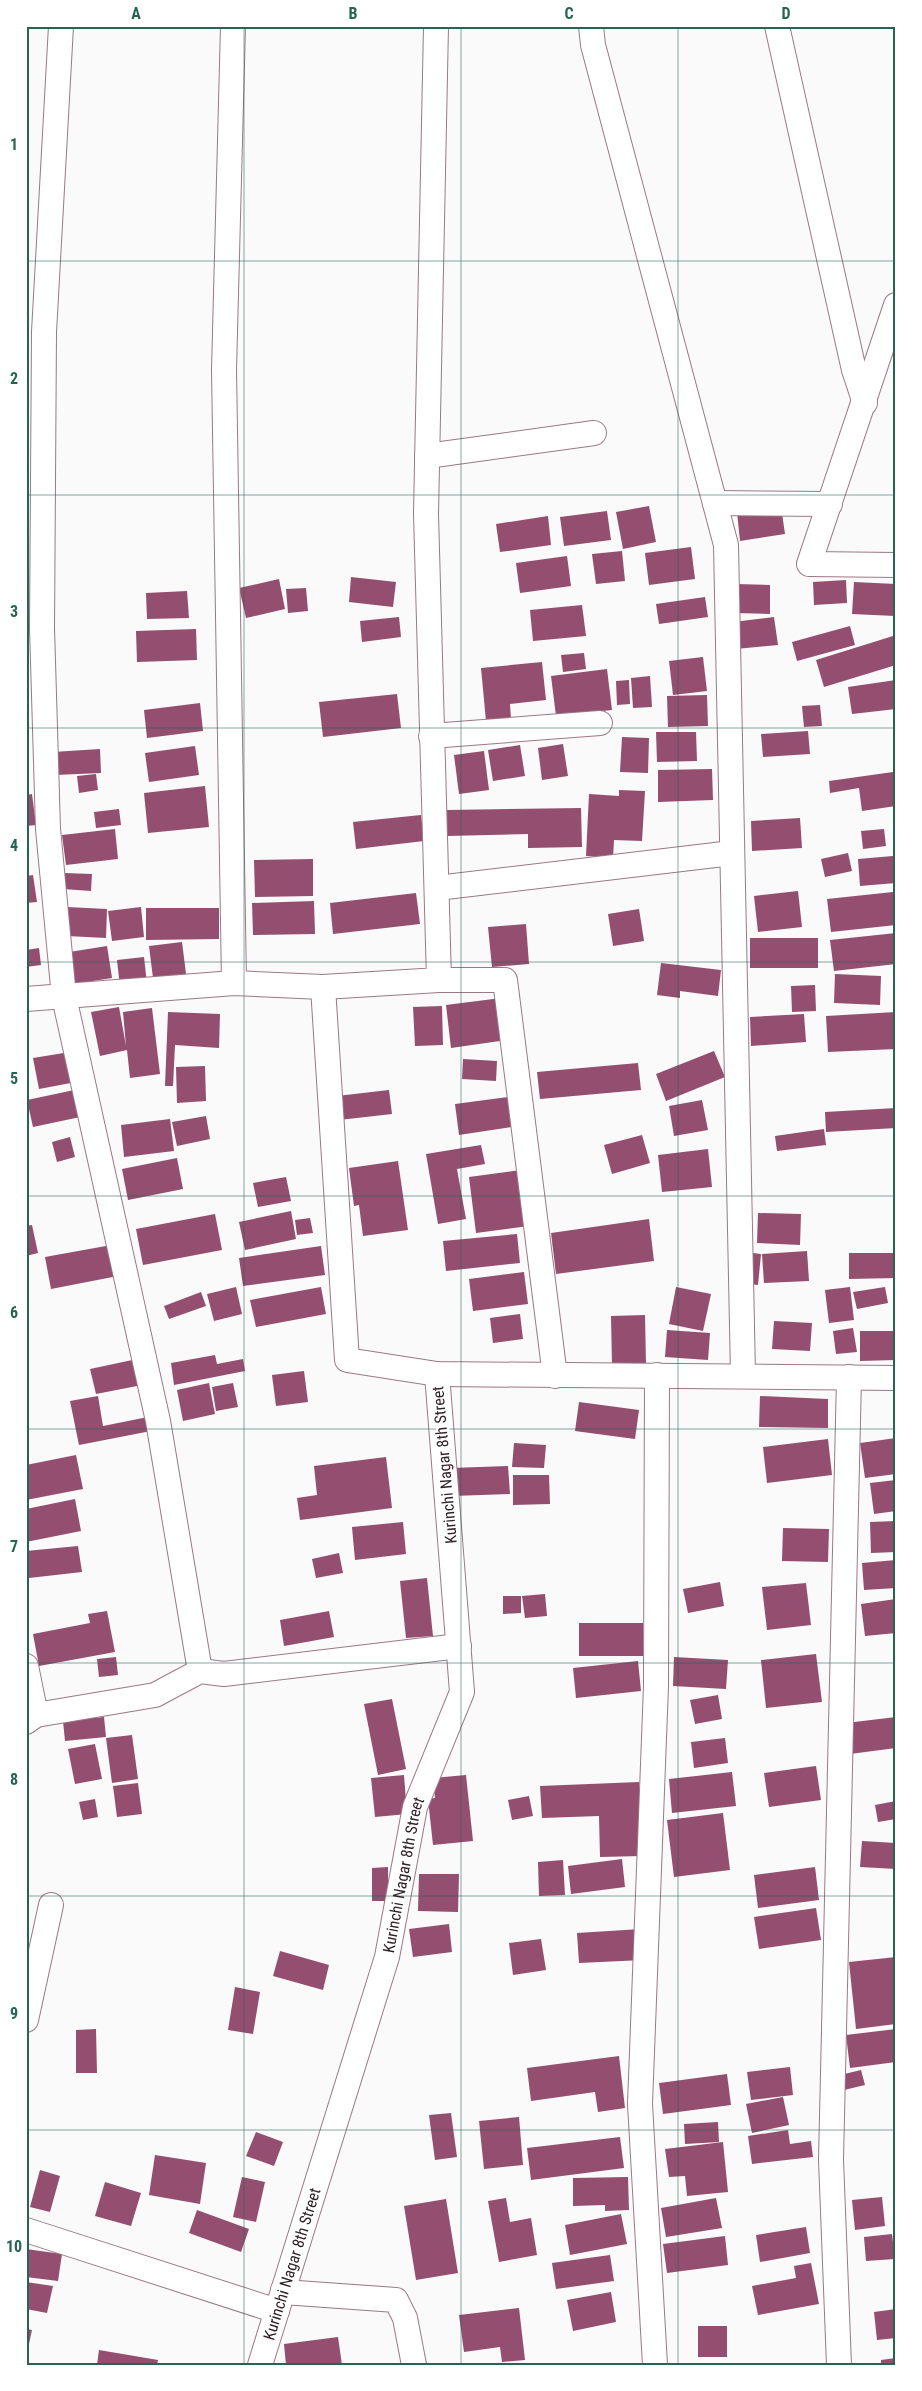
<svg xmlns="http://www.w3.org/2000/svg" width="922" height="2391" viewBox="0 0 922 2391" font-family="'Roboto Condensed',sans-serif">
	<rect width="100%" height="100%" fill="#fafafa"/>
	<g fill="#934e70">
		<path d="M 649,506 L 656,542 L 623,549 L 616,512 Z"/>
		<path d="M 781,506 L 785,534 L 740,541 L 737,512 Z"/>
		<path d="M 607,511 L 611,540 L 564,546 L 560,517 Z"/>
		<path d="M 548,516 L 551,545 L 500,552 L 496,524 Z"/>
		<path d="M 691,547 L 695,579 L 649,585 L 645,553 Z"/>
		<path d="M 622,551 L 625,581 L 596,584 L 592,554 Z"/>
		<path d="M 567,556 L 571,586 L 520,593 L 516,563 Z"/>
		<path d="M 351,577 L 396,582 L 393,607 L 349,602 Z"/>
		<path d="M 279,579 L 285,609 L 246,618 L 239,588 Z"/>
		<path d="M 846,580 L 847,603 L 814,605 L 813,582 Z"/>
		<path d="M 854,582 L 896,584 L 895,616 L 852,614 Z"/>
		<path d="M 735,584 L 770,585 L 770,614 L 734,613 Z"/>
		<path d="M 306,588 L 308,611 L 288,613 L 286,589 Z"/>
		<path d="M 187,591 L 189,618 L 147,619 L 146,593 Z"/>
		<path d="M 705,597 L 708,617 L 659,624 L 656,604 Z"/>
		<path d="M 582,605 L 586,636 L 533,641 L 530,610 Z"/>
		<path d="M 399,617 L 401,637 L 362,642 L 360,621 Z"/>
		<path d="M 774,617 L 778,645 L 736,649 L 733,622 Z"/>
		<path d="M 850,626 L 855,645 L 797,661 L 792,642 Z"/>
		<path d="M 196,629 L 197,660 L 137,662 L 136,631 Z"/>
		<path d="M 893,636 L 896,645 L 896,665 L 824,687 L 816,660 Z"/>
		<path d="M 584,653 L 586,669 L 563,672 L 561,655 Z"/>
		<path d="M 703,657 L 707,691 L 673,695 L 669,661 Z"/>
		<path d="M 542,662 L 546,700 L 510,704 L 511,719 L 486,721 L 481,668 Z"/>
		<path d="M 607,669 L 612,710 L 556,716 L 551,676 Z"/>
		<path d="M 650,676 L 652,707 L 633,708 L 631,678 Z"/>
		<path d="M 629,680 L 630,704 L 617,705 L 616,681 Z"/>
		<path d="M 896,680 L 896,709 L 852,714 L 848,687 Z"/>
		<path d="M 397,694 L 401,728 L 323,737 L 319,702 Z"/>
		<path d="M 707,695 L 708,726 L 668,727 L 667,696 Z"/>
		<path d="M 200,703 L 203,731 L 147,738 L 144,710 Z"/>
		<path d="M 820,705 L 822,726 L 804,727 L 802,706 Z"/>
		<path d="M 808,731 L 810,754 L 763,757 L 761,734 Z"/>
		<path d="M 656,732 L 696,732 L 697,761 L 657,762 Z"/>
		<path d="M 622,737 L 649,738 L 648,773 L 620,772 Z"/>
		<path d="M 563,744 L 568,776 L 542,780 L 538,748 Z"/>
		<path d="M 520,745 L 525,776 L 493,781 L 488,750 Z"/>
		<path d="M 195,746 L 199,775 L 149,782 L 145,753 Z"/>
		<path d="M 100,749 L 101,773 L 55,775 L 53,752 Z"/>
		<path d="M 484,751 L 489,790 L 459,794 L 454,755 Z"/>
		<path d="M 712,769 L 713,800 L 658,802 L 658,770 Z"/>
		<path d="M 893,772 L 896,806 L 862,811 L 859,788 L 830,793 L 829,781 Z"/>
		<path d="M 96,774 L 98,790 L 79,793 L 77,776 Z"/>
		<path d="M 205,786 L 209,827 L 148,833 L 144,793 Z"/>
		<path d="M 619,790 L 645,791 L 642,841 L 614,840 L 613,858 L 586,856 L 589,794 L 619,796 Z"/>
		<path d="M 32,794 L 36,825 L 26,826 L 26,795 Z"/>
		<path d="M 581,808 L 582,847 L 528,848 L 528,834 L 447,836 L 447,810 Z"/>
		<path d="M 119,809 L 121,825 L 96,828 L 94,812 Z"/>
		<path d="M 421,815 L 424,841 L 356,849 L 353,822 Z"/>
		<path d="M 800,818 L 802,848 L 752,851 L 751,821 Z"/>
		<path d="M 115,829 L 118,859 L 66,865 L 62,835 Z"/>
		<path d="M 884,829 L 886,846 L 863,849 L 861,831 Z"/>
		<path d="M 848,853 L 852,871 L 825,877 L 821,859 Z"/>
		<path d="M 893,856 L 896,883 L 860,886 L 858,859 Z"/>
		<path d="M 313,859 L 313,896 L 255,897 L 254,860 Z"/>
		<path d="M 64,873 L 92,874 L 91,891 L 63,889 Z"/>
		<path d="M 33,875 L 37,902 L 26,903 L 26,876 Z"/>
		<path d="M 798,891 L 802,927 L 758,932 L 754,896 Z"/>
		<path d="M 893,892 L 896,925 L 831,932 L 827,899 Z"/>
		<path d="M 416,893 L 420,924 L 333,934 L 330,903 Z"/>
		<path d="M 314,901 L 315,934 L 253,935 L 252,903 Z"/>
		<path d="M 67,907 L 107,909 L 106,938 L 67,936 Z"/>
		<path d="M 141,907 L 144,937 L 112,941 L 108,911 Z"/>
		<path d="M 146,908 L 219,908 L 219,939 L 146,940 Z"/>
		<path d="M 639,909 L 644,941 L 613,946 L 608,914 Z"/>
		<path d="M 526,924 L 529,964 L 492,967 L 488,927 Z"/>
		<path d="M 896,933 L 896,964 L 834,971 L 830,940 Z"/>
		<rect x="750" y="938" width="68" height="30"/>
		<path d="M 182,942 L 186,974 L 153,978 L 149,946 Z"/>
		<path d="M 107,946 L 112,978 L 67,985 L 63,953 Z"/>
		<path d="M 39,948 L 41,965 L 26,967 L 26,950 Z"/>
		<path d="M 144,957 L 147,984 L 120,987 L 117,960 Z"/>
		<path d="M 661,963 L 721,970 L 718,996 L 680,991 L 680,998 L 657,995 Z"/>
		<path d="M 835,974 L 881,976 L 880,1005 L 834,1003 Z"/>
		<path d="M 815,985 L 816,1011 L 792,1012 L 791,986 Z"/>
		<path d="M 501,998 L 507,1040 L 451,1048 L 446,1005 Z"/>
		<path d="M 442,1006 L 443,1045 L 415,1046 L 413,1007 Z"/>
		<path d="M 119,1007 L 126,1046 L 123,1012 L 152,1008 L 160,1074 L 130,1078 L 127,1050 L 100,1056 L 91,1012 Z"/>
		<path d="M 168,1012 L 220,1014 L 219,1048 L 175,1045 L 173,1086 L 165,1086 Z"/>
		<path d="M 896,1012 L 896,1049 L 828,1052 L 826,1016 Z"/>
		<path d="M 804,1014 L 806,1042 L 751,1046 L 750,1017 Z"/>
		<path d="M 714,1051 L 725,1077 L 666,1101 L 656,1074 Z"/>
		<path d="M 70,1052 L 76,1082 L 39,1089 L 33,1058 Z"/>
		<path d="M 463,1059 L 497,1061 L 496,1081 L 462,1079 Z"/>
		<path d="M 638,1063 L 641,1090 L 540,1099 L 537,1072 Z"/>
		<path d="M 205,1066 L 206,1101 L 177,1103 L 176,1067 Z"/>
		<path d="M 79,1089 L 85,1116 L 33,1127 L 27,1100 Z"/>
		<path d="M 389,1090 L 392,1114 L 339,1120 L 337,1096 Z"/>
		<path d="M 508,1097 L 512,1127 L 459,1135 L 455,1104 Z"/>
		<path d="M 702,1100 L 708,1130 L 674,1136 L 669,1106 Z"/>
		<path d="M 896,1108 L 896,1128 L 826,1132 L 825,1112 Z"/>
		<path d="M 206,1116 L 210,1139 L 177,1146 L 172,1122 Z"/>
		<path d="M 170,1119 L 174,1151 L 124,1157 L 121,1125 Z"/>
		<path d="M 824,1129 L 826,1145 L 777,1151 L 775,1136 Z"/>
		<path d="M 642,1135 L 650,1163 L 612,1174 L 604,1145 Z"/>
		<path d="M 70,1137 L 75,1157 L 57,1162 L 52,1142 Z"/>
		<path d="M 481,1145 L 485,1164 L 457,1169 L 466,1219 L 438,1224 L 426,1154 Z"/>
		<path d="M 708,1149 L 712,1187 L 662,1192 L 658,1155 Z"/>
		<path d="M 177,1158 L 183,1189 L 128,1200 L 122,1169 Z"/>
		<path d="M 398,1161 L 408,1230 L 363,1236 L 359,1205 L 354,1206 L 349,1168 Z"/>
		<path d="M 521,1170 L 529,1226 L 476,1233 L 469,1177 Z"/>
		<path d="M 286,1177 L 291,1201 L 258,1207 L 253,1183 Z"/>
		<path d="M 291,1211 L 296,1239 L 245,1250 L 239,1222 Z"/>
		<path d="M 758,1213 L 801,1214 L 800,1245 L 757,1243 Z"/>
		<path d="M 215,1214 L 222,1250 L 143,1265 L 136,1229 Z"/>
		<path d="M 310,1218 L 313,1233 L 297,1235 L 295,1220 Z"/>
		<path d="M 649,1219 L 654,1261 L 556,1274 L 551,1233 Z"/>
		<path d="M 32,1225 L 38,1253 L 26,1256 L 26,1226 Z"/>
		<path d="M 517,1234 L 520,1263 L 446,1271 L 443,1241 Z"/>
		<path d="M 117,1244 L 123,1275 L 51,1289 L 45,1257 Z"/>
		<path d="M 321,1246 L 325,1275 L 243,1286 L 239,1258 Z"/>
		<path d="M 807,1251 L 809,1281 L 764,1283 L 762,1254 Z"/>
		<path d="M 745,1252 L 761,1254 L 758,1285 L 743,1283 Z"/>
		<path d="M 849,1253 L 896,1253 L 896,1278 L 849,1279 Z"/>
		<path d="M 524,1272 L 528,1304 L 473,1311 L 469,1279 Z"/>
		<path d="M 236,1287 L 242,1314 L 214,1321 L 207,1294 Z"/>
		<path d="M 321,1287 L 326,1314 L 256,1327 L 250,1300 Z"/>
		<path d="M 676,1287 L 711,1294 L 703,1331 L 669,1324 Z"/>
		<path d="M 850,1287 L 854,1320 L 829,1323 L 825,1290 Z"/>
		<path d="M 885,1287 L 888,1303 L 857,1309 L 853,1292 Z"/>
		<path d="M 201,1292 L 206,1306 L 169,1319 L 164,1306 Z"/>
		<path d="M 520,1314 L 523,1339 L 493,1343 L 490,1318 Z"/>
		<path d="M 645,1315 L 646,1365 L 612,1365 L 611,1316 Z"/>
		<path d="M 774,1321 L 812,1323 L 810,1351 L 772,1349 Z"/>
		<path d="M 853,1328 L 857,1352 L 836,1354 L 833,1331 Z"/>
		<path d="M 667,1330 L 710,1333 L 708,1360 L 665,1357 Z"/>
		<path d="M 860,1331 L 896,1331 L 896,1360 L 860,1361 Z"/>
		<path d="M 215,1355 L 217,1364 L 243,1359 L 245,1371 L 174,1385 L 171,1363 Z"/>
		<path d="M 137,1359 L 142,1385 L 96,1394 L 90,1369 Z"/>
		<path d="M 304,1371 L 308,1402 L 276,1406 L 272,1375 Z"/>
		<path d="M 209,1383 L 215,1414 L 183,1421 L 177,1390 Z"/>
		<path d="M 233,1383 L 238,1407 L 216,1411 L 212,1387 Z"/>
		<path d="M 98,1396 L 103,1426 L 148,1417 L 151,1431 L 79,1445 L 70,1401 Z"/>
		<path d="M 760,1396 L 828,1399 L 828,1428 L 759,1427 Z"/>
		<path d="M 579,1402 L 639,1410 L 635,1439 L 575,1431 Z"/>
		<path d="M 896,1438 L 896,1474 L 865,1478 L 860,1443 Z"/>
		<path d="M 828,1439 L 832,1475 L 767,1483 L 763,1447 Z"/>
		<path d="M 514,1443 L 546,1445 L 544,1468 L 512,1467 Z"/>
		<path d="M 76,1455 L 83,1489 L 26,1500 L 26,1465 Z"/>
		<path d="M 386,1457 L 392,1508 L 300,1520 L 297,1498 L 317,1495 L 314,1466 Z"/>
		<path d="M 508,1466 L 510,1494 L 452,1496 L 451,1468 Z"/>
		<path d="M 513,1475 L 549,1475 L 550,1504 L 513,1505 Z"/>
		<path d="M 896,1480 L 896,1511 L 874,1514 L 870,1483 Z"/>
		<path d="M 75,1499 L 81,1531 L 26,1542 L 26,1509 Z"/>
		<path d="M 896,1521 L 896,1552 L 871,1553 L 870,1522 Z"/>
		<path d="M 403,1522 L 406,1554 L 355,1560 L 352,1527 Z"/>
		<path d="M 783,1528 L 829,1529 L 828,1562 L 782,1561 Z"/>
		<path d="M 78,1546 L 82,1572 L 29,1578 L 26,1551 Z"/>
		<path d="M 339,1553 L 343,1573 L 316,1578 L 312,1559 Z"/>
		<path d="M 896,1560 L 896,1588 L 864,1590 L 862,1563 Z"/>
		<path d="M 427,1578 L 433,1636 L 406,1638 L 400,1581 Z"/>
		<path d="M 720,1582 L 724,1606 L 688,1613 L 683,1589 Z"/>
		<path d="M 806,1583 L 811,1625 L 767,1630 L 762,1587 Z"/>
		<path d="M 545,1594 L 547,1616 L 525,1618 L 522,1596 Z"/>
		<path d="M 503,1596 L 521,1596 L 521,1613 L 503,1614 Z"/>
		<path d="M 896,1599 L 896,1633 L 865,1636 L 861,1604 Z"/>
		<path d="M 107,1611 L 115,1652 L 39,1666 L 33,1634 L 90,1623 L 88,1614 Z"/>
		<path d="M 329,1611 L 334,1637 L 284,1646 L 280,1620 Z"/>
		<rect x="579" y="1623" width="64" height="33"/>
		<path d="M 816,1654 L 822,1702 L 766,1708 L 761,1660 Z"/>
		<path d="M 116,1657 L 118,1675 L 99,1677 L 97,1659 Z"/>
		<path d="M 674,1657 L 728,1660 L 726,1689 L 673,1686 Z"/>
		<path d="M 638,1661 L 641,1691 L 576,1698 L 573,1668 Z"/>
		<path d="M 718,1695 L 722,1719 L 695,1724 L 690,1700 Z"/>
		<path d="M 392,1699 L 406,1769 L 378,1775 L 364,1704 Z"/>
		<path d="M 104,1717 L 106,1737 L 65,1741 L 63,1721 Z"/>
		<path d="M 896,1717 L 896,1748 L 850,1754 L 846,1723 Z"/>
		<path d="M 132,1735 L 138,1779 L 112,1783 L 106,1738 Z"/>
		<path d="M 725,1738 L 728,1763 L 694,1768 L 691,1742 Z"/>
		<path d="M 95,1744 L 102,1779 L 75,1784 L 68,1749 Z"/>
		<path d="M 816,1766 L 821,1800 L 769,1807 L 764,1773 Z"/>
		<path d="M 732,1772 L 736,1806 L 672,1813 L 669,1779 Z"/>
		<path d="M 404,1775 L 407,1814 L 375,1817 L 371,1778 Z"/>
		<path d="M 466,1775 L 473,1841 L 433,1845 L 428,1799 L 435,1798 L 433,1778 Z"/>
		<path d="M 639,1782 L 641,1856 L 600,1857 L 599,1816 L 542,1818 L 540,1786 Z"/>
		<path d="M 138,1783 L 142,1814 L 117,1817 L 113,1786 Z"/>
		<path d="M 529,1796 L 533,1816 L 512,1820 L 508,1800 Z"/>
		<path d="M 95,1799 L 98,1817 L 83,1820 L 79,1802 Z"/>
		<path d="M 896,1801 L 896,1819 L 878,1822 L 875,1805 Z"/>
		<path d="M 723,1813 L 730,1870 L 674,1877 L 667,1820 Z"/>
		<path d="M 862,1841 L 896,1843 L 896,1869 L 860,1867 Z"/>
		<path d="M 622,1859 L 625,1887 L 571,1894 L 568,1866 Z"/>
		<path d="M 563,1860 L 565,1895 L 539,1896 L 538,1862 Z"/>
		<path d="M 388,1867 L 388,1901 L 372,1901 L 372,1868 Z"/>
		<path d="M 815,1867 L 819,1900 L 758,1908 L 754,1875 Z"/>
		<path d="M 419,1874 L 459,1874 L 458,1912 L 418,1911 Z"/>
		<path d="M 816,1908 L 821,1940 L 759,1949 L 754,1917 Z"/>
		<path d="M 449,1924 L 452,1952 L 413,1957 L 409,1929 Z"/>
		<path d="M 641,1929 L 643,1960 L 579,1963 L 577,1933 Z"/>
		<path d="M 541,1939 L 546,1970 L 513,1975 L 509,1943 Z"/>
		<path d="M 280,1951 L 329,1965 L 323,1990 L 273,1976 Z"/>
		<path d="M 896,1957 L 896,2024 L 856,2029 L 849,1962 Z"/>
		<path d="M 235,1987 L 260,1992 L 253,2034 L 228,2030 Z"/>
		<path d="M 96,2029 L 97,2073 L 76,2073 L 76,2030 Z"/>
		<path d="M 896,2029 L 896,2062 L 850,2068 L 846,2035 Z"/>
		<path d="M 619,2056 L 625,2108 L 598,2112 L 595,2092 L 531,2101 L 527,2068 Z"/>
		<path d="M 790,2067 L 793,2095 L 751,2100 L 747,2072 Z"/>
		<path d="M 861,2070 L 865,2085 L 844,2090 L 840,2075 Z"/>
		<path d="M 727,2074 L 731,2105 L 663,2114 L 659,2083 Z"/>
		<path d="M 783,2097 L 789,2125 L 752,2133 L 746,2104 Z"/>
		<path d="M 451,2113 L 457,2157 L 435,2160 L 429,2115 Z"/>
		<path d="M 519,2117 L 523,2165 L 484,2169 L 479,2121 Z"/>
		<path d="M 718,2122 L 719,2142 L 685,2144 L 684,2124 Z"/>
		<path d="M 788,2130 L 790,2144 L 811,2141 L 813,2157 L 752,2164 L 748,2136 Z"/>
		<path d="M 256,2132 L 283,2142 L 274,2166 L 246,2156 Z"/>
		<path d="M 620,2137 L 624,2168 L 531,2180 L 527,2148 Z"/>
		<path d="M 723,2142 L 728,2192 L 687,2196 L 685,2176 L 669,2177 L 665,2149 Z"/>
		<path d="M 155,2155 L 206,2163 L 200,2204 L 149,2195 Z"/>
		<path d="M 40,2170 L 60,2176 L 50,2212 L 30,2207 Z"/>
		<path d="M 242,2177 L 265,2182 L 256,2222 L 233,2217 Z"/>
		<path d="M 628,2177 L 629,2210 L 605,2211 L 605,2205 L 573,2206 L 573,2178 Z"/>
		<path d="M 105,2182 L 141,2193 L 131,2226 L 95,2216 Z"/>
		<path d="M 882,2197 L 885,2226 L 855,2230 L 852,2200 Z"/>
		<path d="M 506,2198 L 510,2222 L 531,2218 L 537,2255 L 499,2262 L 488,2201 Z"/>
		<path d="M 716,2198 L 722,2228 L 666,2237 L 661,2208 Z"/>
		<path d="M 446,2199 L 458,2273 L 416,2280 L 404,2206 Z"/>
		<path d="M 197,2210 L 249,2229 L 241,2252 L 189,2233 Z"/>
		<path d="M 621,2214 L 627,2244 L 570,2255 L 565,2225 Z"/>
		<path d="M 806,2227 L 810,2253 L 760,2262 L 756,2235 Z"/>
		<path d="M 892,2234 L 895,2259 L 866,2261 L 864,2237 Z"/>
		<path d="M 725,2236 L 728,2265 L 667,2273 L 663,2244 Z"/>
		<path d="M 26,2249 L 62,2254 L 58,2281 L 26,2277 Z"/>
		<path d="M 610,2255 L 614,2281 L 556,2289 L 552,2263 Z"/>
		<path d="M 811,2263 L 819,2304 L 758,2315 L 752,2286 L 796,2278 L 794,2266 Z"/>
		<path d="M 26,2282 L 53,2286 L 47,2313 L 26,2309 Z"/>
		<path d="M 611,2292 L 616,2322 L 573,2331 L 567,2300 Z"/>
		<path d="M 519,2308 L 525,2360 L 502,2362 L 500,2347 L 464,2352 L 459,2315 Z"/>
		<path d="M 896,2309 L 896,2338 L 877,2340 L 874,2312 Z"/>
		<rect x="698" y="2326" width="29" height="31"/>
		<path d="M 26,2329 L 32,2330 L 27,2353 L 26,2353 Z"/>
		<path d="M 338,2337 L 342,2365 L 286,2365 L 284,2344 Z"/>
		<path d="M 99,2350 L 158,2360 L 157,2365 L 97,2365 Z"/>
		<path d="M 896,2358 L 896,2365 L 881,2365 L 881,2360 Z"/>
	</g>
	<g fill="none" stroke-linecap="round" stroke-linejoin="round">
		<g stroke="#9b7887" stroke-width="26">
			<g id="minor">
				<path d="M 61,26 L 44,332 L 42,628 L 48,829 L 64,997 L 158,1421 L 200,1671"/>
				<path d="M 233,26 L 224,370 L 234,983"/>
				<path d="M 591,26 L 593,45 L 726,545 L 743,1375"/>
				<path d="M 777,26 L 854,370 L 865,403"/>
				<path d="M 896,305 L 809,564 L 896,565"/>
				<path d="M 427,456 L 594,433"/>
				<path d="M 715,503 L 830,504"/>
				<path d="M 431,736 L 600,723"/>
				<path d="M 437,888 L 732,853"/>
				<path d="M 439,980 L 505,980 L 555,1376"/>
				<path d="M 323,987 L 347,1360 L 437,1374 L 896,1378"/>
				<path d="M 26,999 L 234,983 L 323,987 L 439,980 L 426,514 L 436,26"/>
				<path d="M 26,1666 L 36,1715"/>
				<path d="M 26,1722 L 36,1715 L 155,1695 L 200,1671 L 224,1674 L 459,1646"/>
				<path d="M 26,2020 L 51,1905"/>
				<path d="M 26,2230 L 277,2311"/>
				<path d="M 283,2290 L 283,2292 L 396,2300 L 405,2318 L 414,2365"/>
				<path id="s1" d="M 260,2365 L 387,1957 L 415,1807 L 462,1692 L 437,1374"/>
				<path d="M 655,2365 L 640,2104 L 656,1686 L 657,1375"/>
				<path d="M 839,2365 L 831,2160 L 849,1377"/>
			</g>
		</g>
		<use href="#minor" stroke="#fff" stroke-width="24"/>
	</g>
	<path fill="none" stroke="#266553" stroke-width="1" stroke-opacity="0.55" d="M 244,26 L 244,2365M 461,26 L 461,2365M 678,26 L 678,2365M 26,261 L 896,261M 26,495 L 896,495M 26,728 L 896,728M 26,962 L 896,962M 26,1196 L 896,1196M 26,1429 L 896,1429M 26,1663 L 896,1663M 26,1896 L 896,1896M 26,2130 L 896,2130"/>
	<g text-anchor="middle" stroke-width="5" stroke-linejoin="round" paint-order="stroke">
		<g font-size="16" fill="#312329" stroke="#fff">
			<text transform="translate(444 1465) rotate(-95)" y="6">Kurinchi Nagar 8th Street</text>
			<text dy="6" stroke="none"><textPath href="#s1" startOffset="511">Kurinchi Nagar 8th Street</textPath></text>
			<text dy="6" stroke="none"><textPath href="#s1" startOffset="106">Kurinchi Nagar 8th Street</textPath></text>
		</g>
	</g>
	<rect width="922" height="2391" fill="none" stroke="#ffffff" stroke-width="55"/>
	<rect x="28" y="28" width="866" height="2336" fill="none" stroke="#266553" stroke-width="2"/>
	<g font-size="16" text-anchor="middle" font-weight="bold" fill="#266553">
		<text x="136" y="19">A</text>
		<text x="353" y="19">B</text>
		<text x="569" y="19">C</text>
		<text x="786" y="19">D</text>
		<text x="14" y="150">1</text>
		<text x="14" y="384">2</text>
		<text x="14" y="617">3</text>
		<text x="14" y="851">4</text>
		<text x="14" y="1084">5</text>
		<text x="14" y="1318">6</text>
		<text x="14" y="1552">7</text>
		<text x="14" y="1785">8</text>
		<text x="14" y="2019">9</text>
		<text x="14" y="2252">10</text>
	</g>
</svg>
